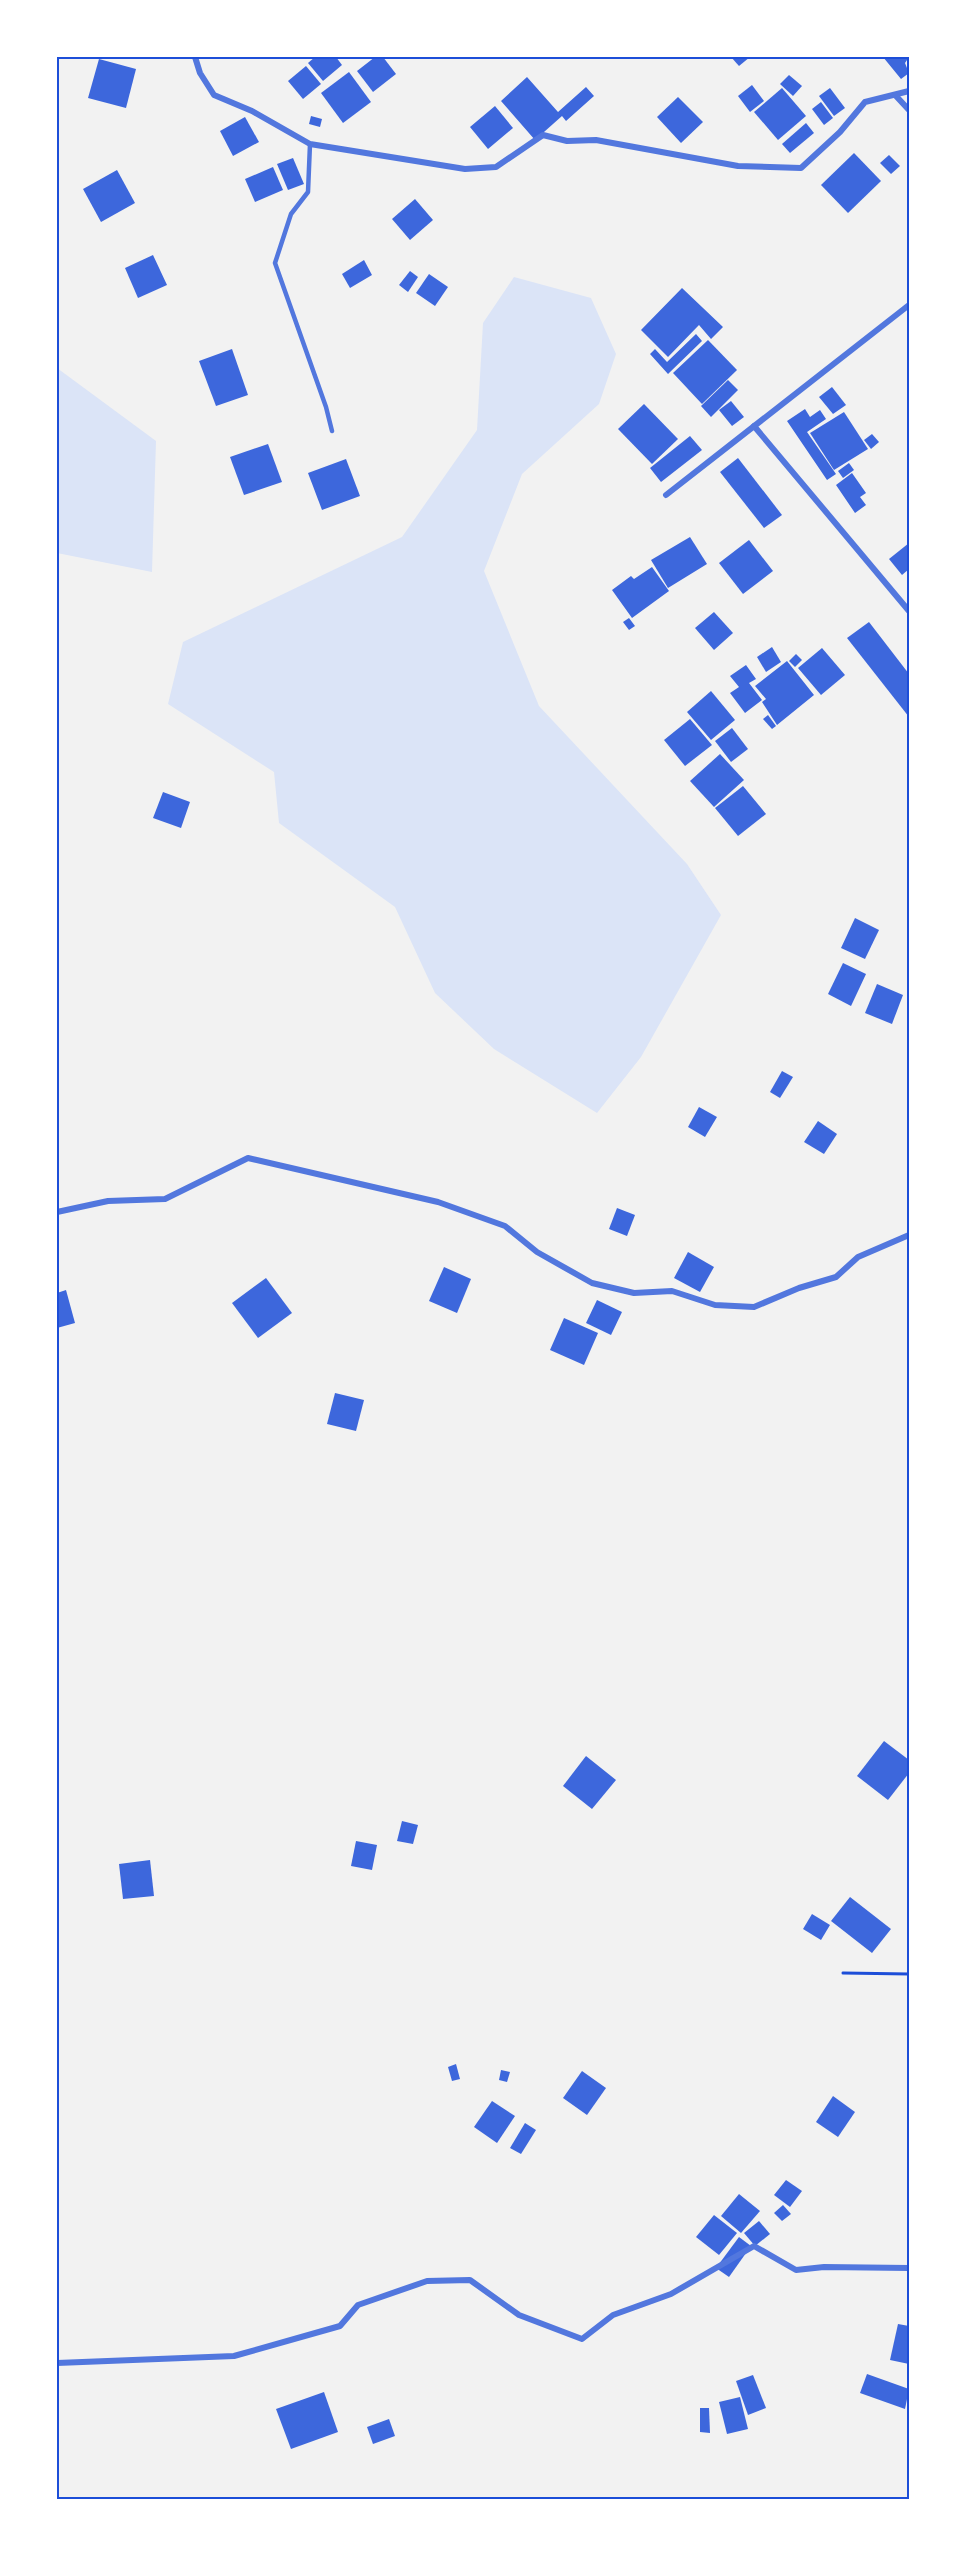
<svg xmlns="http://www.w3.org/2000/svg" width="966" height="2557" viewBox="0 0 966 2557" font-family="'Source Sans 3',sans-serif">
	<rect width="100%" height="100%" fill="#f2f2f2"/>
	<g fill="#dbe4f7">
		<path d="M 514,277 L 591,298 L 616,354 L 599,404 L 522,474 L 484,571 L 539,706 L 687,864 L 721,915 L 641,1057 L 597,1113 L 494,1049 L 435,993 L 395,907 L 279,823 L 274,772 L 168,704 L 183,642 L 402,537 L 477,430 L 483,323 Z"/>
		<path d="M 57,368 L 156,441 L 152,572 L 57,553 Z"/>
	</g>
	<g fill="#3d67dc">
		<path d="M 315,57 L 336,57 L 342,65 L 323,81 L 308,63 Z"/>
		<path d="M 375,57 L 383,57 L 396,74 L 373,92 L 357,71 Z"/>
		<path d="M 731,57 L 750,57 L 739,66 Z"/>
		<path d="M 883,57 L 909,57 L 905,63 L 909,73 L 901,79 Z"/>
		<path d="M 99,59 L 136,69 L 126,108 L 88,98 Z"/>
		<path d="M 306,66 L 321,84 L 303,99 L 288,81 Z"/>
		<path d="M 349,72 L 371,102 L 343,123 L 321,93 Z"/>
		<path d="M 789,75 L 802,86 L 793,96 L 780,84 Z"/>
		<path d="M 527,77 L 558,112 L 586,87 L 594,96 L 566,121 L 562,116 L 535,140 L 501,101 Z"/>
		<path d="M 752,85 L 764,101 L 750,112 L 738,96 Z"/>
		<path d="M 782,88 L 806,116 L 778,140 L 754,112 Z"/>
		<path d="M 830,88 L 845,108 L 834,116 L 819,96 Z"/>
		<path d="M 678,97 L 703,122 L 681,143 L 657,117 Z"/>
		<path d="M 821,102 L 833,118 L 824,125 L 812,109 Z"/>
		<path d="M 495,106 L 513,128 L 488,149 L 470,127 Z"/>
		<path d="M 311,116 L 322,119 L 320,127 L 309,124 Z"/>
		<path d="M 245,117 L 259,142 L 233,156 L 220,131 Z"/>
		<path d="M 806,123 L 814,133 L 790,153 L 782,144 Z"/>
		<path d="M 854,153 L 881,181 L 848,213 L 821,185 Z"/>
		<path d="M 889,155 L 900,166 L 891,174 L 880,163 Z"/>
		<path d="M 293,158 L 304,184 L 288,190 L 277,164 Z"/>
		<path d="M 273,167 L 283,190 L 255,202 L 245,179 Z"/>
		<path d="M 117,170 L 135,203 L 101,222 L 83,189 Z"/>
		<path d="M 415,199 L 433,220 L 410,240 L 392,219 Z"/>
		<path d="M 153,255 L 167,285 L 138,298 L 125,268 Z"/>
		<path d="M 364,260 L 372,275 L 350,288 L 342,274 Z"/>
		<path d="M 410,271 L 418,277 L 408,292 L 399,285 Z"/>
		<path d="M 429,274 L 448,287 L 435,306 L 416,293 Z"/>
		<path d="M 682,288 L 723,327 L 711,339 L 699,325 L 668,357 L 641,330 Z"/>
		<path d="M 696,334 L 702,341 L 668,374 L 650,354 L 655,349 L 667,362 Z"/>
		<path d="M 708,340 L 737,370 L 702,404 L 673,373 Z"/>
		<path d="M 232,349 L 248,395 L 216,406 L 199,361 Z"/>
		<path d="M 728,380 L 738,390 L 711,417 L 701,406 Z"/>
		<path d="M 832,387 L 846,405 L 833,414 L 819,397 Z"/>
		<path d="M 731,401 L 744,417 L 732,426 L 719,410 Z"/>
		<path d="M 644,404 L 678,439 L 652,464 L 618,429 Z"/>
		<path d="M 805,409 L 810,417 L 820,410 L 826,419 L 807,432 L 836,474 L 827,480 L 787,421 Z"/>
		<path d="M 844,412 L 868,449 L 834,470 L 810,433 Z"/>
		<path d="M 872,434 L 879,442 L 871,449 L 864,440 Z"/>
		<path d="M 690,436 L 702,450 L 661,482 L 650,468 Z"/>
		<path d="M 268,444 L 282,482 L 244,495 L 230,457 Z"/>
		<path d="M 738,458 L 782,515 L 764,528 L 720,472 Z"/>
		<path d="M 346,459 L 360,496 L 322,510 L 308,473 Z"/>
		<path d="M 849,463 L 854,470 L 843,478 L 838,471 Z"/>
		<path d="M 852,473 L 866,493 L 860,497 L 866,505 L 855,513 L 836,485 Z"/>
		<path d="M 690,537 L 707,564 L 668,588 L 651,560 Z"/>
		<path d="M 749,540 L 773,571 L 743,594 L 719,563 Z"/>
		<path d="M 909,543 L 909,569 L 902,575 L 889,559 Z"/>
		<path d="M 652,567 L 669,591 L 632,618 L 612,590 L 631,576 L 634,579 Z"/>
		<path d="M 714,612 L 733,633 L 714,650 L 695,628 Z"/>
		<path d="M 629,618 L 635,626 L 629,630 L 623,622 Z"/>
		<path d="M 869,622 L 909,674 L 909,717 L 847,638 Z"/>
		<path d="M 772,647 L 781,662 L 766,672 L 757,657 Z"/>
		<path d="M 822,648 L 845,675 L 821,695 L 798,668 Z"/>
		<path d="M 796,654 L 802,660 L 795,667 L 789,661 Z"/>
		<path d="M 787,661 L 814,695 L 777,725 L 762,702 L 766,699 L 755,686 Z"/>
		<path d="M 746,665 L 756,679 L 749,683 L 762,700 L 745,713 L 730,693 L 739,687 L 730,676 Z"/>
		<path d="M 711,691 L 735,720 L 711,740 L 687,712 Z"/>
		<path d="M 768,715 L 776,726 L 772,729 L 763,719 Z"/>
		<path d="M 690,719 L 712,745 L 685,766 L 664,740 Z"/>
		<path d="M 732,728 L 748,749 L 731,762 L 715,741 Z"/>
		<path d="M 720,754 L 744,780 L 714,807 L 690,781 Z"/>
		<path d="M 743,786 L 766,814 L 738,836 L 715,808 Z"/>
		<path d="M 163,792 L 190,802 L 181,828 L 153,818 Z"/>
		<path d="M 855,918 L 879,930 L 865,959 L 841,948 Z"/>
		<path d="M 843,963 L 866,974 L 851,1006 L 828,994 Z"/>
		<path d="M 877,984 L 903,995 L 892,1024 L 865,1013 Z"/>
		<path d="M 782,1071 L 793,1077 L 780,1098 L 770,1092 Z"/>
		<path d="M 699,1107 L 717,1117 L 705,1137 L 688,1127 Z"/>
		<path d="M 818,1121 L 837,1134 L 824,1154 L 804,1142 Z"/>
		<path d="M 617,1208 L 635,1215 L 627,1236 L 609,1229 Z"/>
		<path d="M 688,1252 L 714,1267 L 700,1292 L 674,1278 Z"/>
		<path d="M 444,1267 L 471,1279 L 457,1313 L 429,1301 Z"/>
		<path d="M 266,1278 L 292,1313 L 258,1338 L 232,1303 Z"/>
		<path d="M 66,1290 L 75,1323 L 57,1328 L 57,1293 Z"/>
		<path d="M 597,1300 L 622,1312 L 611,1335 L 586,1323 Z"/>
		<path d="M 564,1318 L 598,1333 L 584,1365 L 550,1350 Z"/>
		<path d="M 335,1393 L 364,1400 L 356,1431 L 327,1424 Z"/>
		<path d="M 884,1741 L 909,1760 L 909,1773 L 888,1800 L 857,1776 Z"/>
		<path d="M 586,1756 L 616,1780 L 592,1809 L 563,1786 Z"/>
		<path d="M 402,1821 L 418,1825 L 413,1844 L 397,1841 Z"/>
		<path d="M 356,1841 L 377,1845 L 372,1870 L 351,1866 Z"/>
		<path d="M 150,1860 L 154,1896 L 123,1899 L 119,1864 Z"/>
		<path d="M 850,1897 L 891,1929 L 872,1953 L 831,1921 Z"/>
		<path d="M 812,1914 L 830,1925 L 821,1940 L 803,1929 Z"/>
		<path d="M 456,2064 L 460,2079 L 452,2081 L 448,2067 Z"/>
		<path d="M 501,2070 L 510,2072 L 507,2082 L 499,2080 Z"/>
		<path d="M 582,2071 L 606,2088 L 587,2115 L 563,2098 Z"/>
		<path d="M 833,2096 L 855,2112 L 838,2137 L 816,2122 Z"/>
		<path d="M 492,2101 L 515,2116 L 497,2143 L 474,2127 Z"/>
		<path d="M 525,2123 L 536,2130 L 521,2154 L 510,2148 Z"/>
		<path d="M 786,2180 L 802,2191 L 790,2207 L 774,2195 Z"/>
		<path d="M 739,2194 L 760,2211 L 741,2233 L 721,2216 Z"/>
		<path d="M 783,2205 L 791,2214 L 782,2221 L 774,2213 Z"/>
		<path d="M 714,2215 L 737,2233 L 719,2255 L 696,2237 Z"/>
		<path d="M 759,2221 L 770,2234 L 755,2246 L 744,2233 Z"/>
		<path d="M 739,2237 L 751,2246 L 729,2277 L 716,2268 Z"/>
		<path d="M 898,2324 L 909,2326 L 909,2364 L 890,2360 Z"/>
		<path d="M 867,2374 L 909,2389 L 905,2409 L 860,2393 Z"/>
		<path d="M 753,2375 L 766,2408 L 748,2415 L 736,2381 Z"/>
		<path d="M 324,2392 L 338,2432 L 291,2449 L 276,2409 Z"/>
		<path d="M 740,2397 L 748,2429 L 727,2434 L 719,2402 Z"/>
		<path d="M 700,2408 L 709,2408 L 710,2433 L 700,2432 Z"/>
		<path d="M 389,2419 L 395,2436 L 373,2444 L 367,2427 Z"/>
	</g>
	<g fill="none" stroke-linecap="round" stroke-linejoin="round">
		<path stroke="#1d4ed8" stroke-width="3" d="M 843,1973 L 909,1974"/>
		<path stroke="#5277de" stroke-width="4.5" d="M 310,144 L 308,192 L 291,214 L 275,263 L 326,407 L 332,431"/>
		<g stroke="#5277de" stroke-width="6">
			<path d="M 195,57 L 200,73 L 214,95 L 252,111 L 310,144 L 465,169 L 496,167 L 543,135 L 567,141 L 596,140 L 738,166 L 801,168 L 840,132 L 865,102 L 909,91"/>
			<path d="M 896,96 L 909,110"/>
			<path d="M 754,426 L 909,611"/>
			<path d="M 666,495 L 909,305"/>
			<path d="M 57,1212 L 108,1201 L 165,1199 L 248,1158 L 438,1202 L 505,1226 L 537,1252 L 592,1283 L 634,1293 L 672,1291 L 715,1305 L 754,1307 L 799,1288 L 836,1277 L 858,1257 L 909,1235"/>
			<path d="M 57,2363 L 234,2356 L 340,2326 L 358,2305 L 427,2281 L 470,2280 L 519,2315 L 582,2339 L 613,2315 L 671,2294 L 754,2246 L 796,2270 L 824,2267 L 909,2268"/>
		</g>
	</g>
	<rect width="966" height="2557" fill="none" stroke="#ffffff" stroke-width="117"/>
	<rect x="58" y="58" width="850" height="2440" fill="none" stroke="#1d4ed8" stroke-width="2"/>
</svg>
